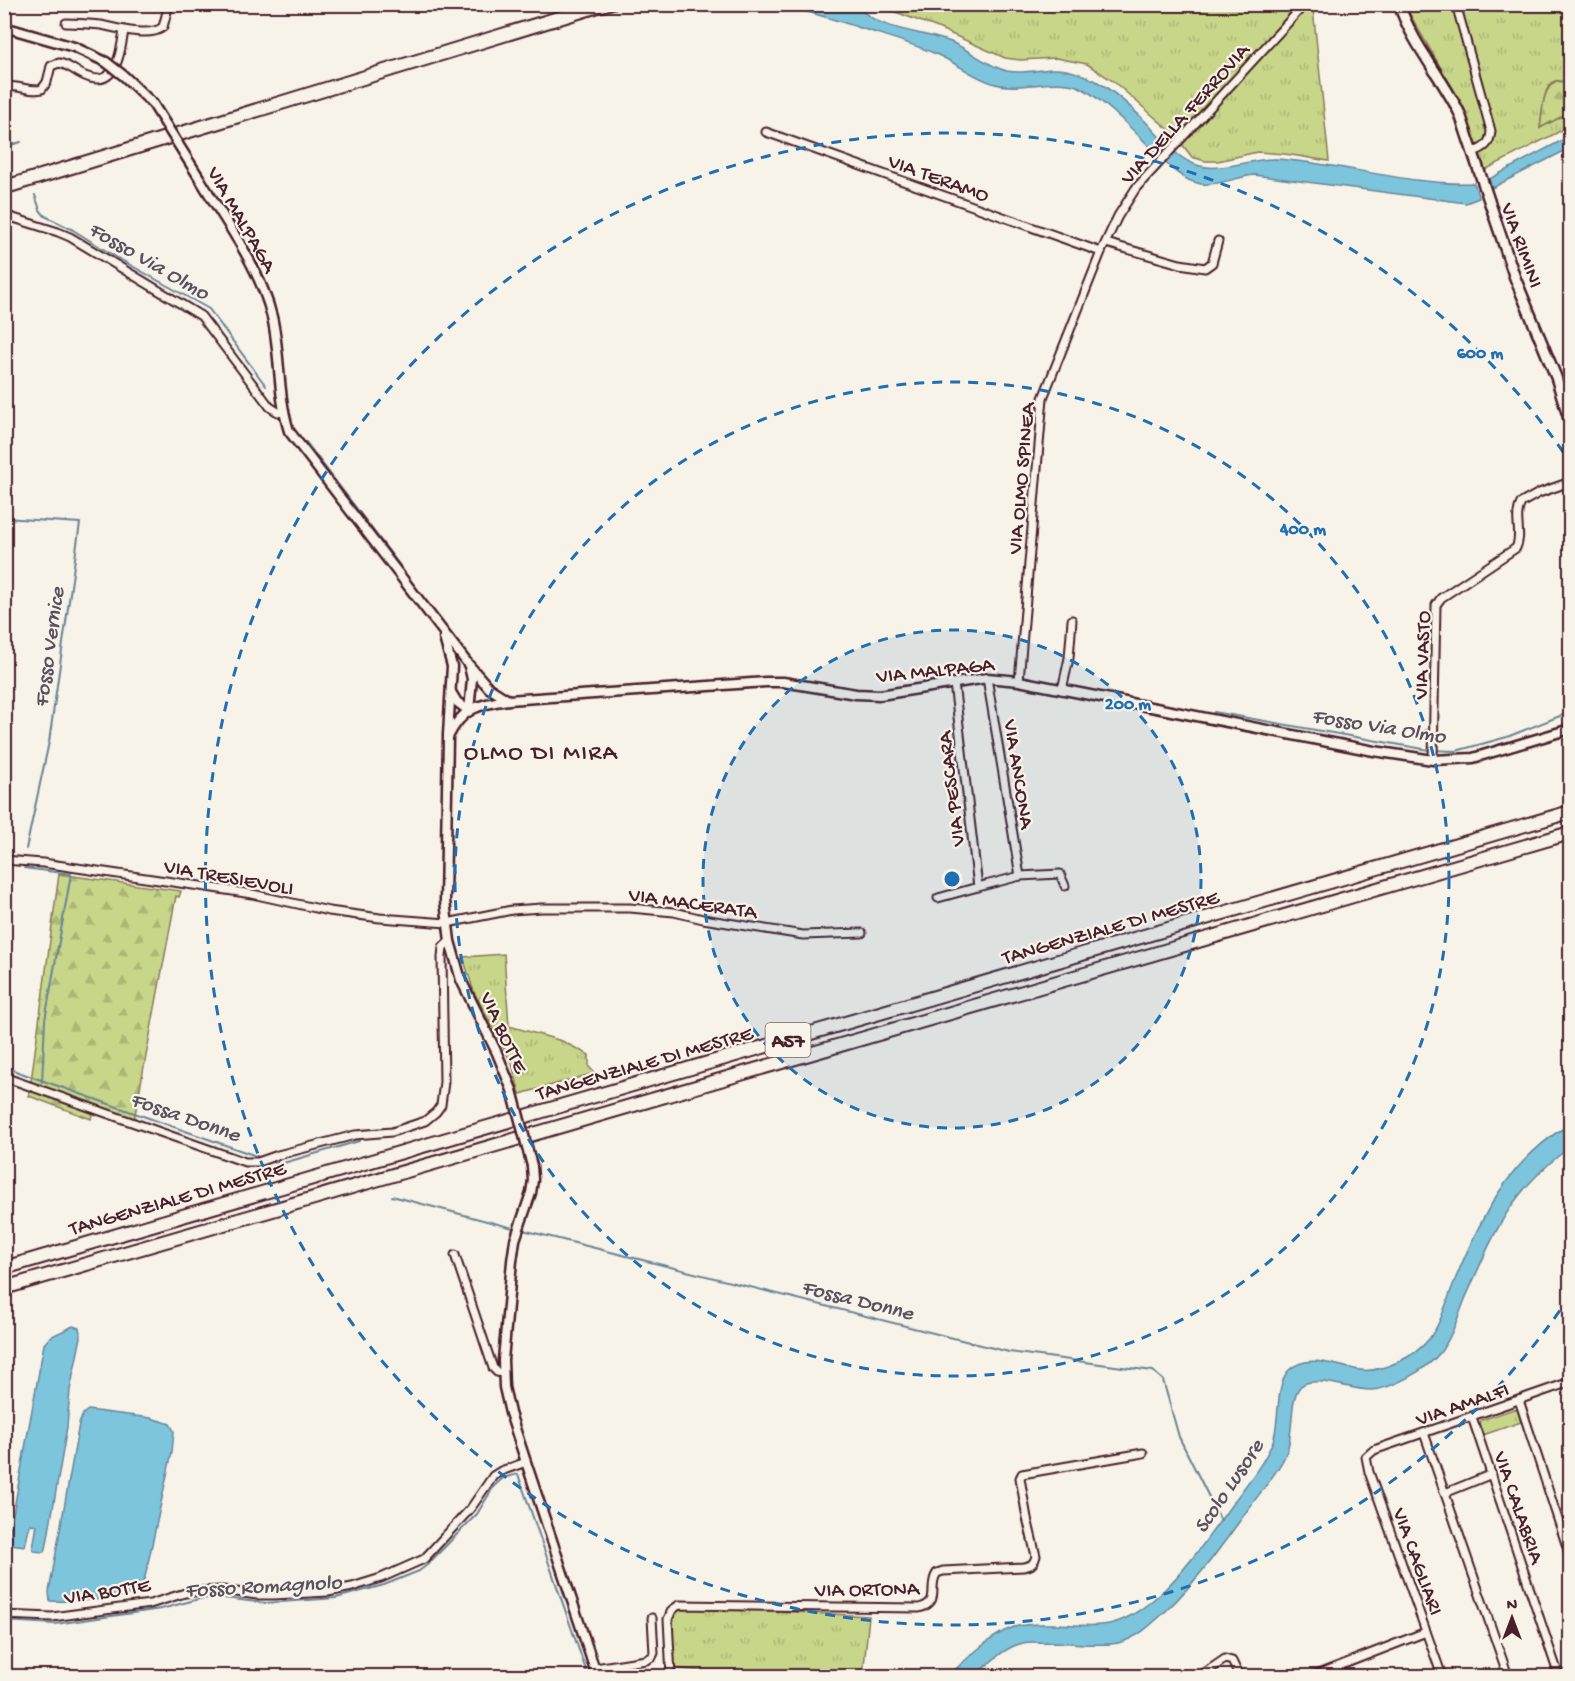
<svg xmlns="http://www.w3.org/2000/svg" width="1575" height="1681" viewBox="0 0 1575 1681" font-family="'Gochi Hand',sans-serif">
	<defs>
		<pattern id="grass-tufts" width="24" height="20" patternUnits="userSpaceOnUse" patternTransform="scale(1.5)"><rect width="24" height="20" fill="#c7d689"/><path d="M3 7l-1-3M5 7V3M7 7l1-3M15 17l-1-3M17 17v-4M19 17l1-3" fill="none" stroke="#acb776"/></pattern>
		<pattern id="forest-firs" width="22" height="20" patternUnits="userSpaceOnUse" patternTransform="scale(1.5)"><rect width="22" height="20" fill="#c7d689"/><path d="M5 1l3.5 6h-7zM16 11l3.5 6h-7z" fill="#acb776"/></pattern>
	</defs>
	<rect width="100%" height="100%" fill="#f7f3e8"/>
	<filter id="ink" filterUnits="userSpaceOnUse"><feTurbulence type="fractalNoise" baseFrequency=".0167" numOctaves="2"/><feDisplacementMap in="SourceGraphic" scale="12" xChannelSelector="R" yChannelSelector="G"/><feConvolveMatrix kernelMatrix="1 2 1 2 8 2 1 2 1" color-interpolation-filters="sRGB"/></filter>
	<g filter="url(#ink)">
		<g fill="url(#grass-tufts)" stroke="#887a5a" stroke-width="1.5">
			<path d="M 1262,4 L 1274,13 L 1282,5 L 1317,5 L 1313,9 L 1329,161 L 1285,154 L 1257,152 L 1218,161 L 1205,161 L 1192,157 L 1175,135 L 1113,81 L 1087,64 L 1056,58 L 1020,60 L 1005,58 L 938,28 L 877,5 Z"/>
			<path d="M 1407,5 L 1464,5 L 1467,12 L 1516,5 L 1570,5 L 1570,83 C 1566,82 1560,80 1555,81 C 1542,85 1542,117 1540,128 L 1570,112 L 1570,126 L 1485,170 L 1462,104 L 1410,15 Z"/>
			<path d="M 504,954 L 509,1026 L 562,1041 L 589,1055 L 589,1067 L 595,1073 L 520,1094 L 512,1064 L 474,992 L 463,957 Z"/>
			<path d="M 1514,1409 L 1518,1411 L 1521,1422 L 1483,1435 L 1479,1424 L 1481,1420 Z"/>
			<path d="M 681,1606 L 869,1616 L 863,1676 L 748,1676 L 673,1668 L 672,1608 Z"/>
		</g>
		<g fill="url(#forest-firs)" stroke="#887a5a" stroke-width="1.5">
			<path d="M 1556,81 L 1570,83 L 1570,112 L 1540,128 C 1543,113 1541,90 1556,81 Z"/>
			<path d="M 59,874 L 181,891 L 179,897 L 176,896 L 134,1120 L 94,1108 L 91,1119 L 29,1096 Z"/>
		</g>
		<g fill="#7cc5dd" stroke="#688396" stroke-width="1.5">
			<path d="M 778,5 L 855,5 C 859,8 864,13 869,16 C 888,30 927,33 951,42 C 970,50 987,66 1007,71 C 1022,74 1037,70 1052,69 C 1067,68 1083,74 1096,81 C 1114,91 1130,106 1145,121 C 1160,137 1178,161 1200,166 C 1224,172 1251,158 1276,159 C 1342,163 1409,186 1474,183 L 1479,198 L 1466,203 L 1254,175 C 1237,177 1218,186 1201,184 C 1181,181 1166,163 1153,150 C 1136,133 1098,94 1077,86 C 1052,78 1021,91 995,84 C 974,78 958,64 938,55 C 916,45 892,38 870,31 C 839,21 809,11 778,5 Z"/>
			<path d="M 1570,136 L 1570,148 L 1492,188 L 1489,179 Z"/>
			<path d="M 1570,1124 L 1570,1147 C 1510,1191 1495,1231 1466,1297 C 1458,1316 1452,1338 1439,1354 C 1426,1370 1391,1389 1372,1390 C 1354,1391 1314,1374 1301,1386 C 1288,1398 1295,1436 1285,1456 C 1277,1473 1263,1489 1252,1504 C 1225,1541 1199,1579 1167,1610 C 1153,1623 1137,1639 1118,1643 C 1101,1647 1069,1642 1050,1642 C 1041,1643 1031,1641 1023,1643 C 1004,1647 989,1664 975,1676 L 948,1676 C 967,1659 989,1636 1014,1627 C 1027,1623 1042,1624 1056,1624 C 1108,1627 1120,1629 1161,1593 C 1189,1567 1210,1534 1233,1503 C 1247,1483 1264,1464 1273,1441 C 1280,1422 1275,1384 1289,1370 C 1309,1352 1337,1367 1360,1370 C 1382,1373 1416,1356 1429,1339 C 1442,1322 1447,1299 1455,1280 C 1481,1216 1509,1160 1570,1124 Z"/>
			<path d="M 73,1326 L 79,1328 L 81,1337 L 70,1390 L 67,1427 L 46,1549 L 44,1552 L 34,1551 L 33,1548 L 37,1525 L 30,1524 L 25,1546 L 10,1544 L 9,1536 L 44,1344 L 50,1337 Z"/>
			<path d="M 88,1410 L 151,1418 L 170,1424 L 174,1431 L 172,1452 L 145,1577 C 143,1582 140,1589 135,1592 C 123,1600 65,1602 50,1601 L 49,1592 L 79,1424 L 83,1414 Z"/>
		</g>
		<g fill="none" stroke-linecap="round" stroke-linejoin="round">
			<g stroke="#688396" stroke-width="2">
				<path d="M 4,147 L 21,142"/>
				<path d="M 35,195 L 40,210 L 45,216 L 73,230 L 116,257 L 209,309 L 266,386"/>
				<path d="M 306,442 L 401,567"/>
				<path d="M 4,518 L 80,523 L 49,742 L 26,849"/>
				<path d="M 1214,712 L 1429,750 L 1456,751 L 1507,737 L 1570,712"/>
				<path d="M 24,868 L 71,874 L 45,1020 L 42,1082"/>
				<path d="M 4,1067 L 262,1158"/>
				<path d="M 270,1161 L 280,1164 L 359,1141"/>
				<path d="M 392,1196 L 517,1229"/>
				<path d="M 523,1230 L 1009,1352 L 1153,1371 L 1163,1380 L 1179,1437 L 1221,1521"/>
				<path d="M 4,1621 L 55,1624 L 161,1609 L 199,1599 L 216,1597 L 266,1603 L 336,1598 L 384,1585 L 419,1571 L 427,1565 L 477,1514 L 494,1486 L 503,1478 L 518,1474 L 588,1676"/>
			</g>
			<g stroke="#4a1f2b" stroke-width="11">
				<g id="minor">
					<path d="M 1456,4 L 1491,131 C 1490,144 1485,148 1473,152"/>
					<path d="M 66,23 C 78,23 89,24 101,25 C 116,28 150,38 163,27 L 169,4"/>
					<path d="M 4,88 C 18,83 29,93 42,89 L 47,82 L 51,66 L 59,63 C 69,65 76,72 85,76 C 117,90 121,50 124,30"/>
					<path d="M 766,132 L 1101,252"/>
					<path d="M 4,215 L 58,232 L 70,237 L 201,316 L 270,407 L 278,412 L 284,413"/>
					<path d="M 1106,243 L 1180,264 L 1205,268 L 1212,263 L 1218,241"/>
					<path d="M 987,678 L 1020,876 L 1060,874 L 1065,886"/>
					<path d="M 1019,681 L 1043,398 L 1101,252 L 1118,216 L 1136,188 L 1305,4"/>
					<path d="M 1062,690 L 1069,658 L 1072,620"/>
					<path d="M 1433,760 L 1436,605 L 1441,598 L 1516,548 C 1523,534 1513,518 1521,503 L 1539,493 L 1570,482"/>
					<path d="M 4,860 L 43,863 L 200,886 L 252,894 L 329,911 L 380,918 L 447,923 L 512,910 L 542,908 L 630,908 L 674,912 L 703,919 L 803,935 L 862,933"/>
					<path d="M 978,887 L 1020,876"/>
					<path d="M 938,898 L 978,887 L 954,683"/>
					<path d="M 4,1077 L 245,1162 L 258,1162 L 278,1155 L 355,1135 L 392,1132 L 425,1121 L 436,1112 L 441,1105 L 444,1082 L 442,957 L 443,947 L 450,941"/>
					<path d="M 455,1255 L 493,1368 L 497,1372 L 503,1373"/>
					<path d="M 1519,1400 L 1570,1556"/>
					<path d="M 1472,1417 L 1559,1676"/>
					<path d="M 1424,1433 L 1508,1676"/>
					<path d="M 1445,1493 L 1492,1474"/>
					<path d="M 4,1615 L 52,1617 L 150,1604 L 185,1593 L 202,1591 L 222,1590 L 257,1595 L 274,1595 L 328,1592 L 352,1587 L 381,1578 L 424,1559 L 471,1508 L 493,1476 L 501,1471 L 526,1462"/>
					<path d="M 595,1668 L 646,1660 L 652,1657 L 654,1653 L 652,1618"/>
					<path d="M 671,1676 L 668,1619 L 672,1610 L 679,1605 L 919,1608 C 942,1602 927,1587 937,1573 L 943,1571 L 1023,1567 C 1031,1566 1034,1564 1036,1556 L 1027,1518 L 1020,1478 L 1022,1474 L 1143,1453"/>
					<path d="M 1200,1676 L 1225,1659 L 1232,1661 L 1239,1676"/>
					<path d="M 1313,1676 L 1426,1632"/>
					<path d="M 1442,1676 L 1369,1472 L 1366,1457 L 1374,1450 L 1570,1382"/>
				</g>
			</g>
			<g stroke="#4a1f2b" stroke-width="13">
				<g id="tertiary">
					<path d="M 4,27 L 74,47 L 106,62"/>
					<path d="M 200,179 C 226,223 260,267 272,317 C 281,355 277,393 289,431 L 468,664 L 489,688 L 508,700"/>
					<path d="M 444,638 L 452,666 L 448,735"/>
					<path d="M 469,666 L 472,679 L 469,711"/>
					<path d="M 451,692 L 457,702 L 469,711"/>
					<path d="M 512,1090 L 497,1053 L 461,980 L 450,941 L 445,901 L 448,737 C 462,708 479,704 508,700 L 766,682 L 783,682 L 856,694 L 880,695 L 987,678 L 1019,681 L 1374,751 L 1433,760 L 1473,758 L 1570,729"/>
					<path d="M 532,1166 L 533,1180 L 531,1193 L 515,1240 L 512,1261 L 503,1360 L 504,1387 L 510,1413 L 526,1462 L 597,1676"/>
				</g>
			</g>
			<g stroke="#4a1f2b" stroke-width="14">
				<path id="secondary" d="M 1399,4 C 1412,44 1442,77 1460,114 L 1515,278 L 1556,377 L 1570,422"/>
			</g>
			<g stroke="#4a1f2b" stroke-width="16">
				<g id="motorway">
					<path d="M 4,1268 L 1570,812"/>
					<path d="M 4,1288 L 1570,833"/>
				</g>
			</g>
			<use href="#minor" stroke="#f7f3e8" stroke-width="7"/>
			<use href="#tertiary" stroke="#f7f3e8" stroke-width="8"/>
			<use href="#secondary" stroke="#f7f3e8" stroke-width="9"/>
			<use href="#motorway" stroke="#f7f3e8" stroke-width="12"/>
			<g stroke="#4a1f2b" stroke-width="2">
				<path d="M 4,180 L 580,4"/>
				<path d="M 4,195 L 629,4"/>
			</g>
			<g stroke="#4a1f2b" stroke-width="13" stroke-linecap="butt">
				<g id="tertiary-bridge">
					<path d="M 106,62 L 124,76 L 153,104 L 200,179"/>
					<path d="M 512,1090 L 532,1166"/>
				</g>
			</g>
			<use href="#tertiary-bridge" stroke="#f7f3e8" stroke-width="8"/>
		</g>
	</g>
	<circle cx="952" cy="879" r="249" fill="#1f6fb2" fill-opacity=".12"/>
	<g fill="none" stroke="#1f6fb2" stroke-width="3" stroke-dasharray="10 8">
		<circle cx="952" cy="879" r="249"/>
		<circle cx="952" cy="879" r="497"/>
		<path d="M1570 1296A746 746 0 1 1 1570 462"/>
	</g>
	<g text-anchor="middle" stroke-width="4.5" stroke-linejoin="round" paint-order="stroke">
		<rect fill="#f7f3e8" stroke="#7e5f64" stroke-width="1.5" x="765.5" y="1023" width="45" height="34" rx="4.5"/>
		<g font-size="20" font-weight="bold" fill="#4a1f2b">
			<text x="788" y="1047">A57</text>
		</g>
		<g font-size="21" fill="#4a1f2b" stroke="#f7f3e8">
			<text transform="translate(1184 113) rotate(-48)" y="7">VIA DELLA FERROVIA</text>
			<text transform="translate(939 177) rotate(20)" y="7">VIA TERAMO</text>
			<text transform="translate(243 219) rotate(60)" y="7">VIA MALPAGA</text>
			<text transform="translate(1523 245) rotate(70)" y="7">VIA RIMINI</text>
			<text transform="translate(1020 478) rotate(-85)" y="7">VIA OLMO SPINEA</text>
			<text transform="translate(1421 655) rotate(-88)" y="7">VIA VASTO</text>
			<text transform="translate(935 669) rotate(-6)" y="7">VIA MALPAGA</text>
			<text transform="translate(1020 774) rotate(81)" y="7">VIA ANCONA</text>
			<text transform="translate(950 789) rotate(-97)" y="7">VIA PESCARA</text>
			<text transform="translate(229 876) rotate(10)" y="7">VIA TRESIEVOLI</text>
			<text transform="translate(693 902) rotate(8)" y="7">VIA MACERATA</text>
			<text transform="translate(1110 926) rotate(-16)" y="7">TANGENZIALE DI MESTRE</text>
			<text transform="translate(505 1032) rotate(65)" y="7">VIA BOTTE</text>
			<text transform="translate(644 1062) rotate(-16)" y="7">TANGENZIALE DI MESTRE</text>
			<text transform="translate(177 1197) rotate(-16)" y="7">TANGENZIALE DI MESTRE</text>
			<text transform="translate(1462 1403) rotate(-19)" y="7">VIA AMALFI</text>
			<text transform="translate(1520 1507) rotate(71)" y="7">VIA CALABRIA</text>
			<text transform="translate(1419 1561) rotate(70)" y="7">VIA CAGLIARI</text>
			<text transform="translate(867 1588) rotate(-1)" y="7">VIA ORTONA</text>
			<text transform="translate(107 1590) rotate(-9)" y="7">VIA BOTTE</text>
		</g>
		<g font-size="22" font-style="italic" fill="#595160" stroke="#f7f3e8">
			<text transform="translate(150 259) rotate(30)" y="8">Fosso Via Olmo</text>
			<text transform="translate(47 647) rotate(-82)" y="8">Fosso Vernice</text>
			<text transform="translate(1379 724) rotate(9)" y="8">Fosso Via Olmo</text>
			<text transform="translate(186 1115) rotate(19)" y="8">Fossa Donne</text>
			<text transform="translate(858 1298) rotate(14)" y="8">Fossa Donne</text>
			<text transform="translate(1227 1485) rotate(-56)" y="8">Scolo Lusore</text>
			<text transform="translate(263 1584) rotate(-3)" y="8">Fosso Romagnolo</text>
		</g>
		<g font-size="24" letter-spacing="1.5" fill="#4a1f2b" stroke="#f7f3e8">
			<text x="541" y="759">OLMO DI MIRA</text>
		</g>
	</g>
	<circle cx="952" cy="879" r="9" fill="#1f6fb2" stroke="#f7f3e8" stroke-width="3"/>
	<g font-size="18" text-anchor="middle" font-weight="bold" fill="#1f6fb2" stroke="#f7f3e8" stroke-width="4.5" stroke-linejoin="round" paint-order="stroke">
		<text x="1480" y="358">600 m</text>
		<text x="1303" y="534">400 m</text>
		<text x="1128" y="709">200 m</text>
	</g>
	<rect width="1575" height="1681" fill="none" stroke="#f7f3e8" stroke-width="24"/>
	<rect x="12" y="12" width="1551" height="1657" fill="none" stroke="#4a1f2b" stroke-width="2" filter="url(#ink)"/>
	<g transform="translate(1512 1618)" stroke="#f7f3e8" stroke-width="4.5" paint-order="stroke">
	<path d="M0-4.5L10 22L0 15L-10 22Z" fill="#4a1f2b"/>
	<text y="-9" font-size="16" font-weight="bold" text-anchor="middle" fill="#4a1f2b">N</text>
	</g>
</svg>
